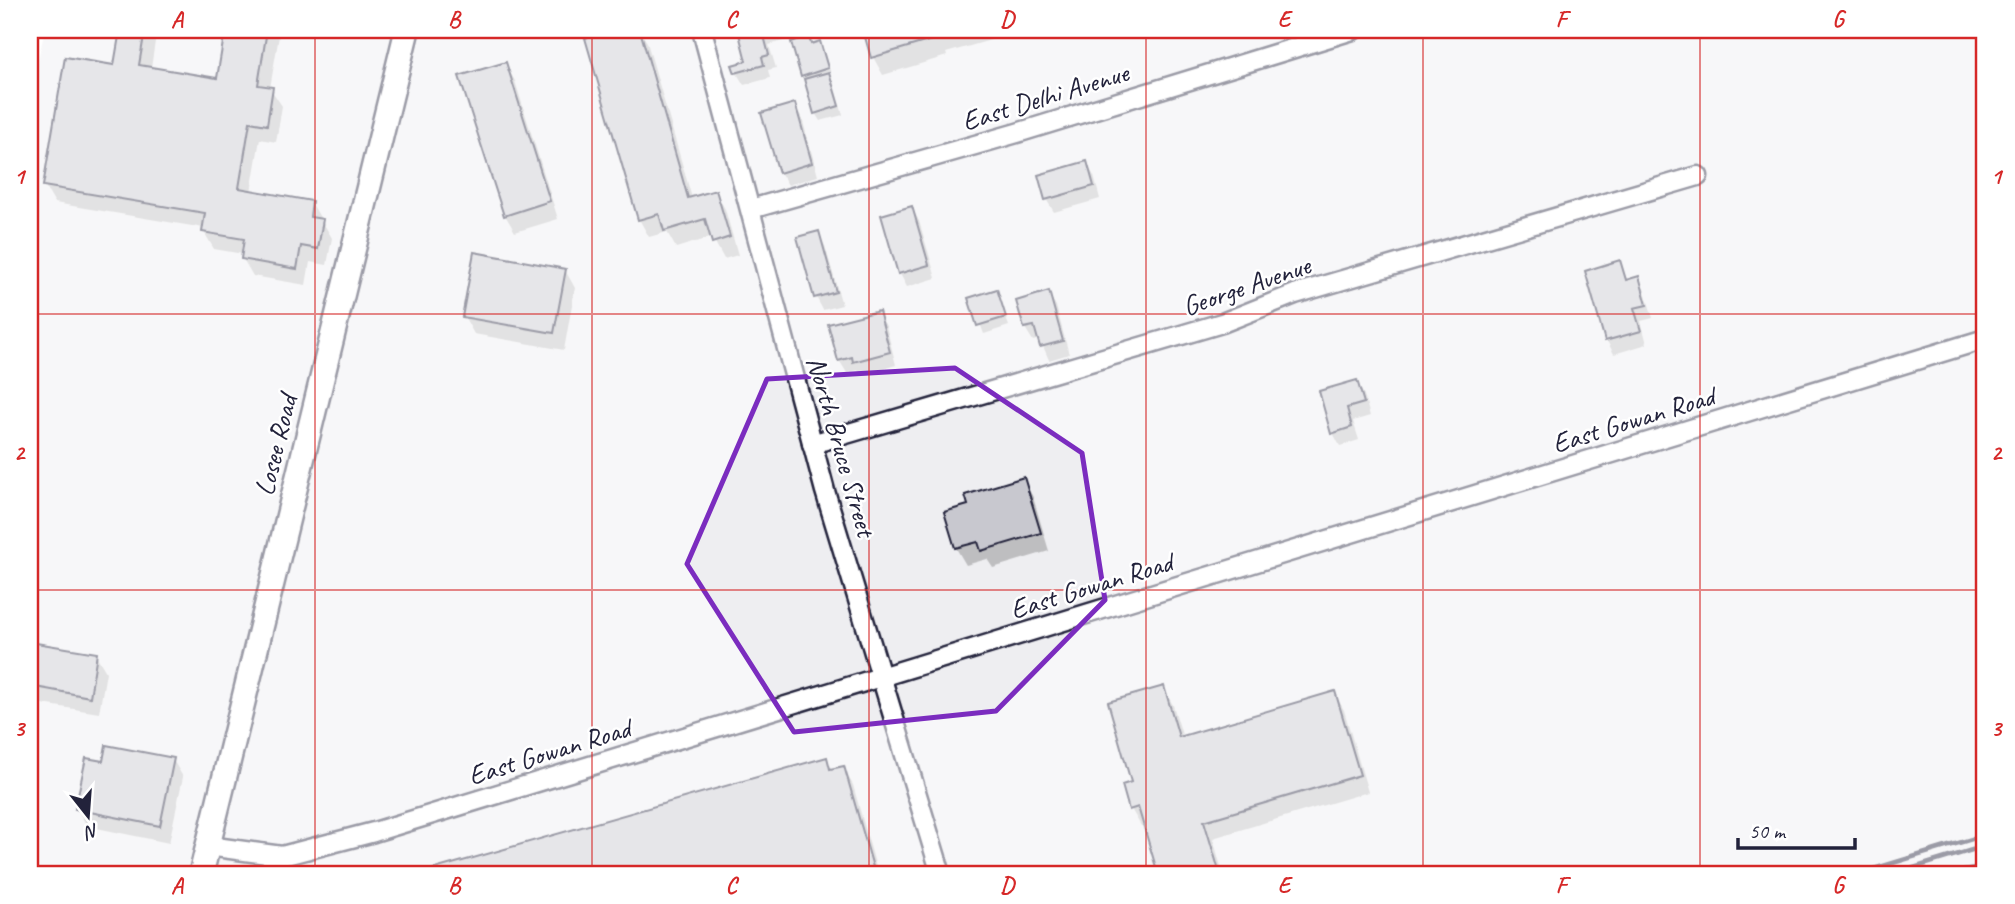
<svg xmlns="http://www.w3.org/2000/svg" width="2015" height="904" viewBox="0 0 2015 904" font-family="Caveat,sans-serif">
	<rect width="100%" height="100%" fill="#fff"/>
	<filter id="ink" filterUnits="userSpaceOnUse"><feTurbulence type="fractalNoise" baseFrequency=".0143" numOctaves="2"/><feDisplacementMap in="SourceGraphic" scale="14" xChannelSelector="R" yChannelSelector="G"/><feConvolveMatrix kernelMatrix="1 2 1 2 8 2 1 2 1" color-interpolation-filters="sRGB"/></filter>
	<g filter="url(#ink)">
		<path fill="#eeeef1" d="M 45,30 L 1985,30 L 1985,874 L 30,874 L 30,93 Z"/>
		<g fill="#0003">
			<path d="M 122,30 L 153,30 L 156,35 L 151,68 L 218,80 L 227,30 L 280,30 L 270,88 L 282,106 L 276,142 L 260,139 L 251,192 L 311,202 L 332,238 L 327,265 L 310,262 L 306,285 L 253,276 L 243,259 L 243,254 L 214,249 L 204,232 L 204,228 L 55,203 L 45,186 L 116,67 Z"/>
			<path d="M 620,30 L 639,30 L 647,42 L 692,198 L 715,192 L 725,209 L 738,255 L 724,259 L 712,237 L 676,248 L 667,232 L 649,237 L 639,219 L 587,39 Z"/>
			<path d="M 739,30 L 796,30 L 797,37 L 769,45 L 776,68 L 768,70 L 770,78 L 744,85 L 736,72 L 748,62 Z"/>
			<path d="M 865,30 L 1025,30 L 946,53 L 947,56 L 883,75 L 873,57 Z"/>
			<path d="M 808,39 L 812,45 L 819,43 L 824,51 L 843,115 L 820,121 L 815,113 L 803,76 Z"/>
			<path d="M 505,64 L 515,81 L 558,219 L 515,232 L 505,215 Z"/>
			<path d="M 794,105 L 802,118 L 818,176 L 788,185 L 780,172 Z"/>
			<path d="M 1086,163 L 1094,176 L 1100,199 L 1054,212 L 1046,199 Z"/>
			<path d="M 912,208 L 919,221 L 936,278 L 907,287 L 900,274 L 884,217 Z"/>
			<path d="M 818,233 L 825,246 L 842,305 L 823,310 L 816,297 Z"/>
			<path d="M 1619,262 L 1628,281 L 1638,278 L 1645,291 L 1653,318 L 1641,321 L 1647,344 L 1614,354 L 1607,341 L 1587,272 Z"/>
			<path d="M 565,270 L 575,288 L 564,350 L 474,334 L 464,316 Z"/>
			<path d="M 996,291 L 1009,326 L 984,334 L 971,299 Z"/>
			<path d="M 1048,293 L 1056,306 L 1069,354 L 1049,360 L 1040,339 L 1033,341 L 1025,328 Z"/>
			<path d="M 878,313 L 886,326 L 896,365 L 862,375 L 859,370 L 847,373 L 839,360 Z"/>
			<path d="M 1356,382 L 1364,395 L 1370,416 L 1353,421 L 1359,440 L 1340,446 L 1333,433 Z"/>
			<path d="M 1023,480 L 1033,497 L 1049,551 L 993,568 L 987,559 L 966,565 L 956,548 L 946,513 L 970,506 Z"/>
			<path d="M 30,644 L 96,655 L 106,672 L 99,713 L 30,702 Z"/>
			<path d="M 1163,688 L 1173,705 L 1183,738 L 1334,693 L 1344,710 L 1368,792 L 1213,838 L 1223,874 L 1160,874 L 1146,825 L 1141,826 L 1131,809 L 1134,783 Z"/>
			<path d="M 826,759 L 833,771 L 843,768 L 853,785 L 878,874 L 424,874 Z"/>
			<path d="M 173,760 L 183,777 L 169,843 L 87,826 L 77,809 L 104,763 Z"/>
		</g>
		<g fill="#c8c8cf" stroke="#22223b" stroke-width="2">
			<path d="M 120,30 L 145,30 L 139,65 L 217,78 L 225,30 L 267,30 L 258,85 L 273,87 L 267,125 L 250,122 L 239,188 L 312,201 L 310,217 L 323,219 L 318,249 L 301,246 L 297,269 L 241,259 L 244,239 L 202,232 L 205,213 L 43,186 L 65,57 L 114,65 Z"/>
			<path d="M 614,30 L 640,30 L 688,198 L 716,190 L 730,237 L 712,243 L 705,219 L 664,231 L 659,214 L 638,220 L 585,38 Z"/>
			<path d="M 738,30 L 770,30 L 763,32 L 769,55 L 762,57 L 764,65 L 735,73 L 732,65 L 746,61 Z"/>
			<path d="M 863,30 L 956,30 L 937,35 L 938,38 L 871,58 Z"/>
			<path d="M 809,36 L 811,44 L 820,41 L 828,68 L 801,77 L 791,42 Z"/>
			<path d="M 506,62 L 550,201 L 504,216 L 459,76 Z"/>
			<path d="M 829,72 L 839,106 L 814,114 L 804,79 Z"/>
			<path d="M 795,103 L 812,163 L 779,173 L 761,113 Z"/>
			<path d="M 1087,161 L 1094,186 L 1045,200 L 1038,175 Z"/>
			<path d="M 912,206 L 929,265 L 898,274 L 881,215 Z"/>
			<path d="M 819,231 L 836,292 L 814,298 L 797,237 Z"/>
			<path d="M 474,252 L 566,269 L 554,333 L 462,317 Z"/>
			<path d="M 1620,260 L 1626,280 L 1639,276 L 1647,305 L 1634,308 L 1641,331 L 1605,341 L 1585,271 Z"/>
			<path d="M 997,289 L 1006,317 L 977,326 L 968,298 Z"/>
			<path d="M 1049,291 L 1063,341 L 1040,347 L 1034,326 L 1024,328 L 1016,301 Z"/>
			<path d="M 879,311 L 890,352 L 853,362 L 852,357 L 838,361 L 828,324 Z"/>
			<path d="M 1357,380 L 1364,403 L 1347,408 L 1352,427 L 1331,434 L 1319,391 Z"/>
			<path d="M 1024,477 L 1041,533 L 981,551 L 978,542 L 955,548 L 944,512 L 968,505 L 965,495 Z"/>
			<path d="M 30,642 L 97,653 L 90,697 L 30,686 Z"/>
			<path d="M 1164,686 L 1179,737 L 1335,691 L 1360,775 L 1204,821 L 1220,874 L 1158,874 L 1138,807 L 1129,810 L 1122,785 L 1131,782 L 1108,702 Z"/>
			<path d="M 106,745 L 174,758 L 160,826 L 75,809 L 86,758 L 103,761 Z"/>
			<path d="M 827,757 L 830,769 L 844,766 L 875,874 L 417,874 Z"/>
		</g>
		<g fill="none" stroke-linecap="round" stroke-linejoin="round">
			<g stroke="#22223b" stroke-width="23">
				<g id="minor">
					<path d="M 702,30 L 825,491 L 941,874"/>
					<path d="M 751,209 L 1017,133 L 1353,30"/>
					<path d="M 812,444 L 1222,323 L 1295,294 L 1698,176"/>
					<path d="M 208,846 L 282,856 L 374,832 L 1985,339"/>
				</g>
			</g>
			<g stroke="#22223b" stroke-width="28">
				<path id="major" d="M 201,874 L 407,30"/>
			</g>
			<use href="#minor" stroke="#fff" stroke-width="18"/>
			<use href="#major" stroke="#fff" stroke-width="23"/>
			<g stroke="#22223b" stroke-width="4.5">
				<path d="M 1857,874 L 1985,835"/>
				<path d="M 1894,874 L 1985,846"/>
				<path d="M 1948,874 L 1985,867"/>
			</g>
		</g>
	</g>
	<path d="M0 0H2015V904H0ZM 955,368 L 1082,453 L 1105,600 L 996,711 L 794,732 L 687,564 L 767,379 Z" fill="#fff" fill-opacity=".55" fill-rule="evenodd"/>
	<path fill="none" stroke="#7b2cbf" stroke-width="5" stroke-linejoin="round" d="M 955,368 L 1082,453 L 1105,600 L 996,711 L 794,732 L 687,564 L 767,379 Z"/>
	<path fill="none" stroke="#d62828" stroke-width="2" stroke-opacity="0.55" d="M 315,30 L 315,874M 592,30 L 592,874M 869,30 L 869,874M 1146,30 L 1146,874M 1423,30 L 1423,874M 1700,30 L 1700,874M 30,314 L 1985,314M 30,590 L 1985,590"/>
	<g text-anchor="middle" stroke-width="5" stroke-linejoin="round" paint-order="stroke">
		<g font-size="28" fill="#22223b" stroke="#fff">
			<text transform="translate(1045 96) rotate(-17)" y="10">East Delhi Avenue</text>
			<text transform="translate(1246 285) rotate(-19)" y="10">George Avenue</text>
			<text transform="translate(1633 419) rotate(-17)" y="10">East Gowan Road</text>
			<text transform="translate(275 445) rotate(-76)" y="10">Losee Road</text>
			<text transform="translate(842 446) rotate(74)" y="10">North Bruce Street</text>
			<text transform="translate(1091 585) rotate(-17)" y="10">East Gowan Road</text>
			<text transform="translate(549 751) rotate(-17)" y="10">East Gowan Road</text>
		</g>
	</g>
	<rect width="2015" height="904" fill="none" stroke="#fff" stroke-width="77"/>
	<g transform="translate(88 816) rotate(163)" stroke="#ffffff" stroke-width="5" paint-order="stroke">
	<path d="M0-5L12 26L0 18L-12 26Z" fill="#22223b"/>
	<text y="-10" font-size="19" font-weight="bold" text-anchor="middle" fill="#22223b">N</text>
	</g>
	<path d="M1738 838v10h117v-10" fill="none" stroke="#22223b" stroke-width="3.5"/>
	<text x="1749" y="838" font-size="21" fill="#22223b" stroke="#ffffff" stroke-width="5" paint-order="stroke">50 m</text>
	<rect x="38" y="38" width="1938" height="828" fill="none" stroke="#d62828" stroke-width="2.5"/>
	<g font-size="23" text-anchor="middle" font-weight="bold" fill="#d62828">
		<text x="177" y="27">A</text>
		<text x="454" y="27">B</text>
		<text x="731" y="27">C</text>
		<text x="1007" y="27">D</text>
		<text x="1284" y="27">E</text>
		<text x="1561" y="27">F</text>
		<text x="1838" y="27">G</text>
		<text x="19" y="184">1</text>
		<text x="1996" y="184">1</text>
		<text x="19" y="460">2</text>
		<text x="1996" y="460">2</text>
		<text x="19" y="736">3</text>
		<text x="1996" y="736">3</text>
		<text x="177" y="893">A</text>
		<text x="454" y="893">B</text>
		<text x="731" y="893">C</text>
		<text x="1007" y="893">D</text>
		<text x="1284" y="893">E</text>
		<text x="1561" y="893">F</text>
		<text x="1838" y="893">G</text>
	</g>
</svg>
